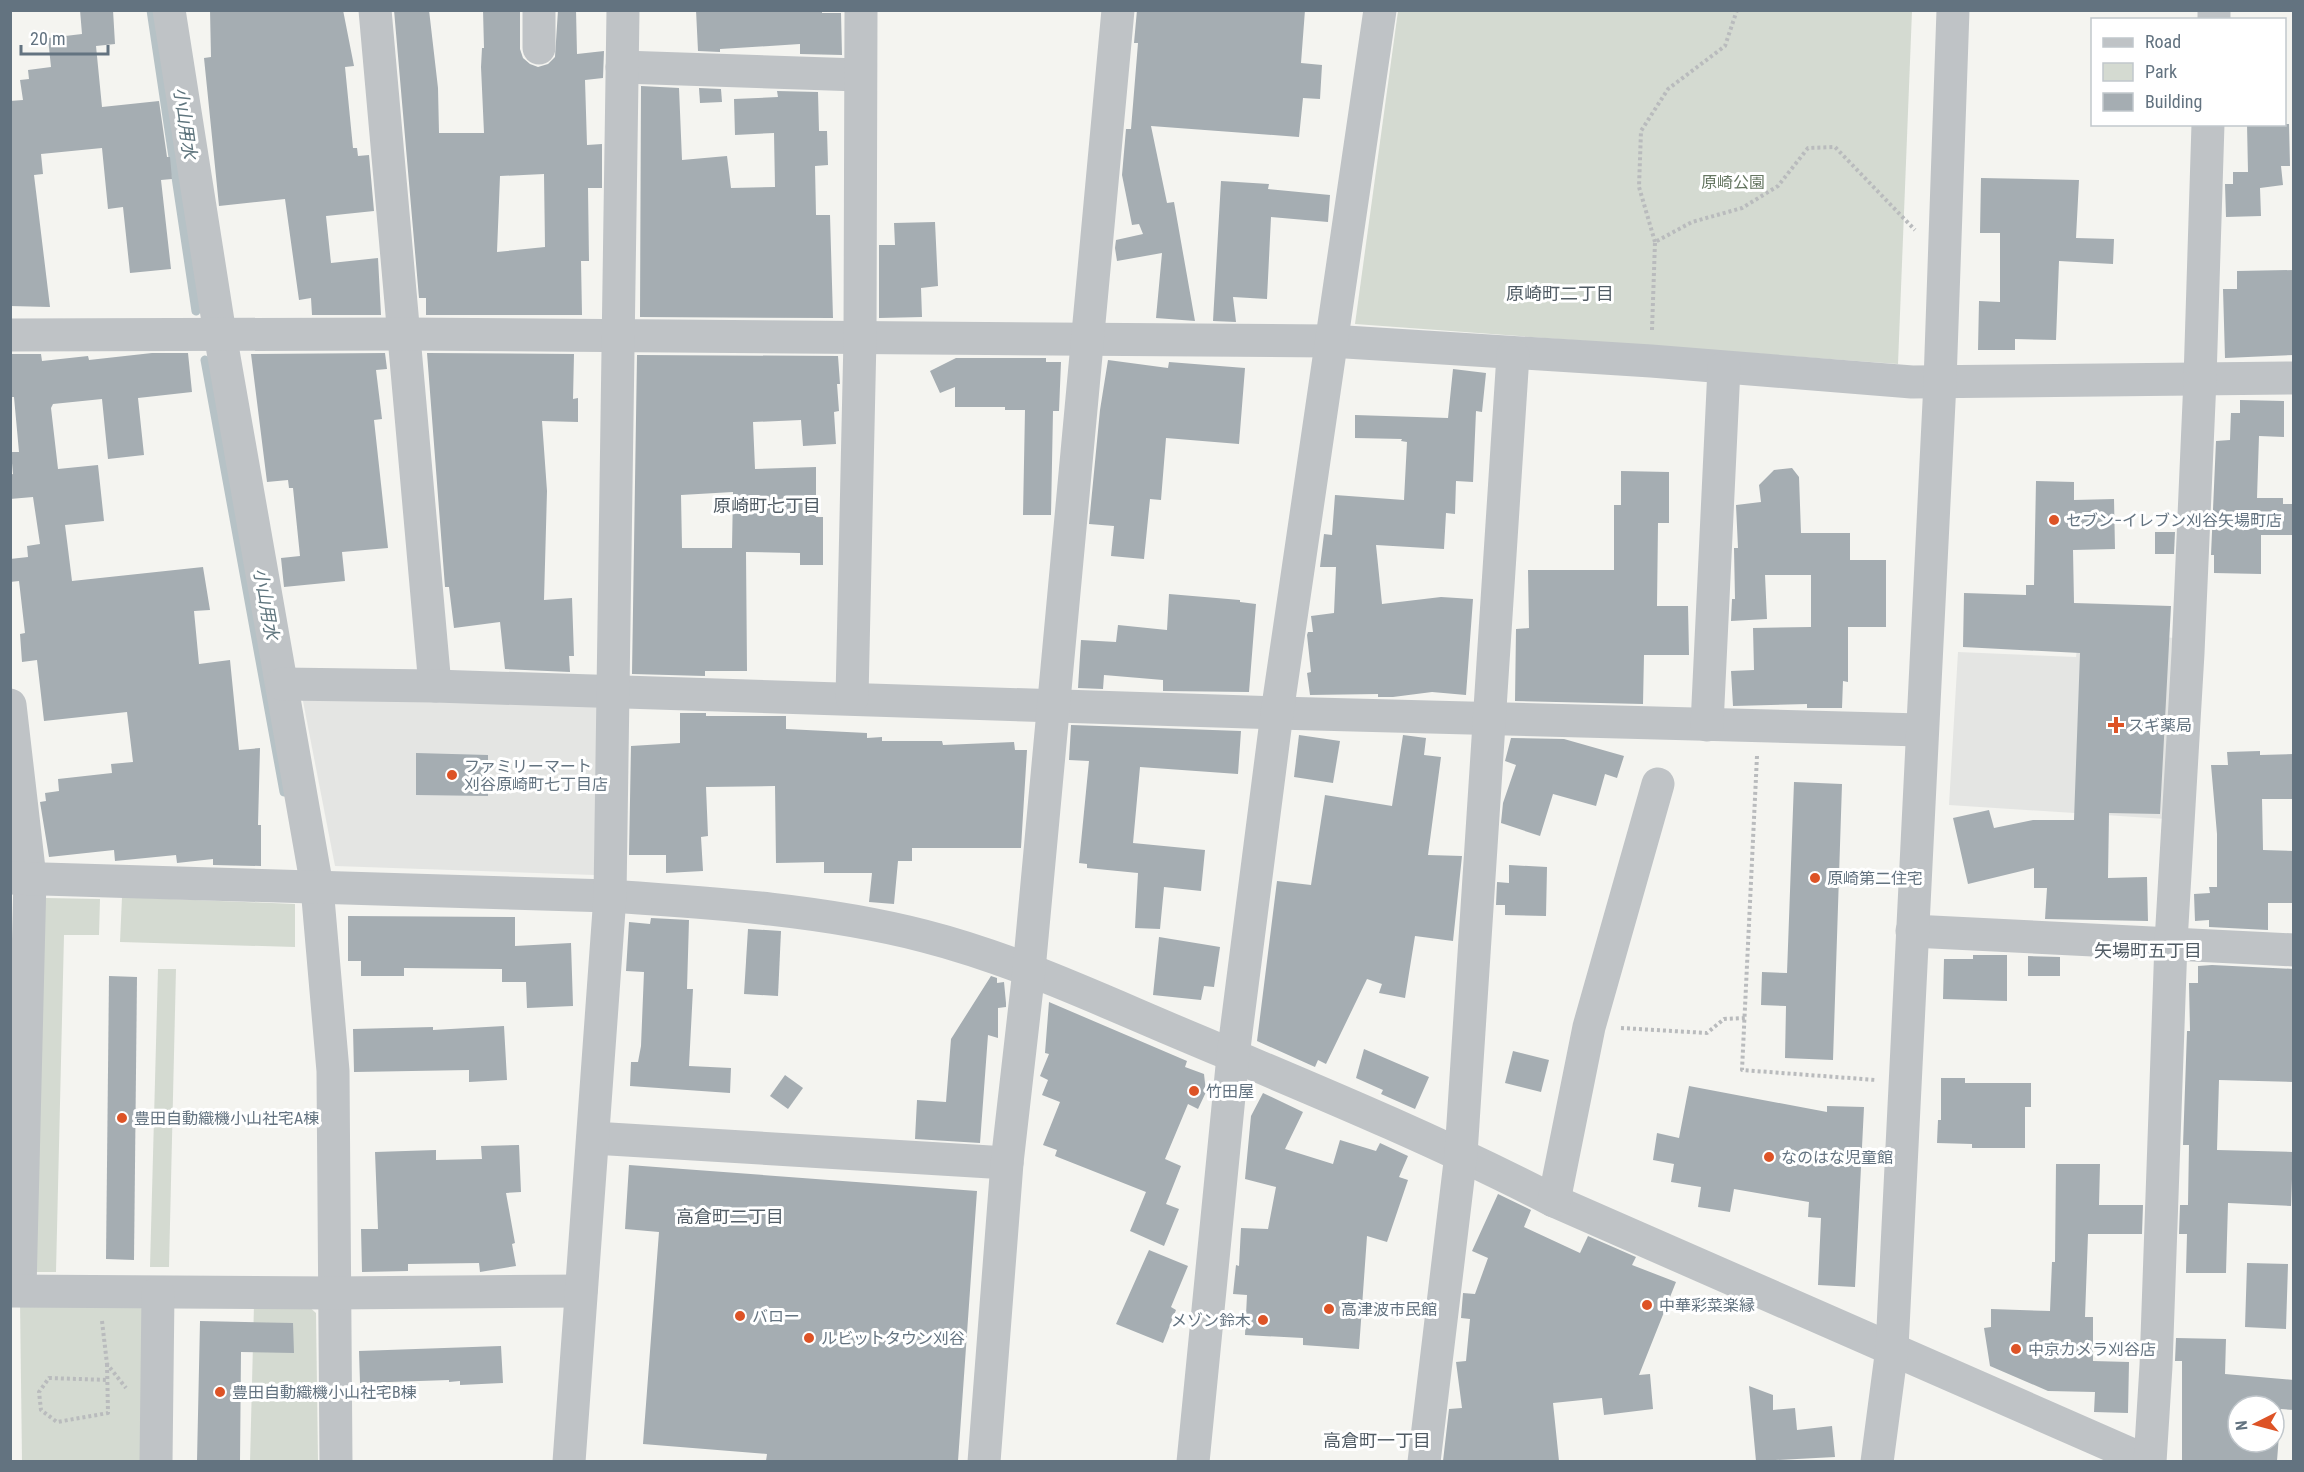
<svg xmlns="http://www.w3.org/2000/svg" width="2304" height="1472" viewBox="0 0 2304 1472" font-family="'Roboto Condensed','Noto Sans JP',sans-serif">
	<rect width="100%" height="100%" fill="#f4f4f0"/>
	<g fill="#e4e5e3">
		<path d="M 2079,631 L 2175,638 L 2166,819 L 1949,805 L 1958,652 L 2076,657 Z"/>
		<path d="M 302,696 L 598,706 L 594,875 L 335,866 Z"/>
	</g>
	<g fill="#d4dad1">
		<path d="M 1398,11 L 1912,11 L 1898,364 L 1355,324 Z"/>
		<path d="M 122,897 L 295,904 L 295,947 L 120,942 Z"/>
		<path d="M 45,898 L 100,899 L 99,935 L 64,935 L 56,1272 L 35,1272 Z"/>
		<path d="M 158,969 L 176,969 L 169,1267 L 150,1267 Z"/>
		<path d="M 20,1301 L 147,1305 L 145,1461 L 22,1461 Z"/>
		<path d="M 254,1304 L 306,1304 L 316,1313 L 318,1461 L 250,1462 Z"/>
	</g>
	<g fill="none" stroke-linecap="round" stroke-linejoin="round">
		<g stroke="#b6c2c6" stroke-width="9">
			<path d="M 151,10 L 196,311"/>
			<path d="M 205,360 L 284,792"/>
		</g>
	</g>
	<g fill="#a5adb2" fill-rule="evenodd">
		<path d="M 80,10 L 113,10 L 115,44 L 96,46 L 102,107 L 159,101 L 167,157 L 170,157 L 172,179 L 161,180 L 171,269 L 130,273 L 123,207 L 108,209 L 102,148 L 41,154 L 43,174 L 34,175 L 50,307 L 10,306 L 10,101 L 23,100 L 20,80 L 29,79 L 28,70 L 51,67 L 48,38 L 82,34 Z"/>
		<path d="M 210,10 L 343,10 L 354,66 L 345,67 L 353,148 L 357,148 L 358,156 L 369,155 L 374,211 L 326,216 L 331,263 L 378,258 L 381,315 L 312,315 L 311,298 L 299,300 L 285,199 L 219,206 L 204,58 L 211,57 Z"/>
		<path d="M 394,10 L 429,10 L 438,88 L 439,133 L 484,133 L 481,67 L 482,48 L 484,48 L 483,10 L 520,10 L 520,49 L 523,58 L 530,64 L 538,67 L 548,64 L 555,57 L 558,10 L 576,10 L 577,54 L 604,51 L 603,78 L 585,80 L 587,145 L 602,144 L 602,188 L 588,188 L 589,261 L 581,261 L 582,315 L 426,315 L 426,298 L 419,298 ZM 544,174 L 545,247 L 497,252 L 500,176 Z"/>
		<path d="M 696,10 L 822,10 L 822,13 L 841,13 L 842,55 L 800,54 L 800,44 L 720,49 L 720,52 L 698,51 Z"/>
		<path d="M 1137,10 L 1305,10 L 1301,63 L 1322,65 L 1320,99 L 1303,98 L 1299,137 L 1151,126 L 1167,203 L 1174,202 L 1195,321 L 1156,318 L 1162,253 L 1117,261 L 1115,248 L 1116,240 L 1143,234 L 1139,224 L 1132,225 L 1122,175 L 1126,129 L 1131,129 L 1138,43 L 1134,43 Z"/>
		<path d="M 641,86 L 679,88 L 682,160 L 727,156 L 731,188 L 775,187 L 774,133 L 735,135 L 734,99 L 778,97 L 777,91 L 818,92 L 819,131 L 827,131 L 828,165 L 815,166 L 816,215 L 830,215 L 833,318 L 640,317 Z"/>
		<path d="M 699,88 L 721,89 L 722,102 L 700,103 Z"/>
		<path d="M 2247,124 L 2289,124 L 2290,166 L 2281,166 L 2283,185 L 2260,188 L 2261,216 L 2226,217 L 2225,184 L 2233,184 L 2233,172 L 2248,172 Z"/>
		<path d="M 1981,178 L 2079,180 L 2076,238 L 2114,239 L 2113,264 L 2059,261 L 2056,340 L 2015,339 L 2015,350 L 1978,350 L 1979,301 L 2000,302 L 2000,233 L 1980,233 Z"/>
		<path d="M 1221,181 L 1269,184 L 1268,189 L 1330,195 L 1328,222 L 1271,217 L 1267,299 L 1233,297 L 1236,322 L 1213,321 Z"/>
		<path d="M 935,222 L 938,286 L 921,288 L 922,317 L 879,318 L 879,245 L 895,245 L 894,223 Z"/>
		<path d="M 2294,270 L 2294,355 L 2225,358 L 2223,289 L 2237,289 L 2237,271 Z"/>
		<path d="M 152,353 L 188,353 L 192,392 L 138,398 L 144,455 L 108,459 L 102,399 L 53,404 L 51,408 L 58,469 L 98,465 L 104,521 L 65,525 L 72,581 L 203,567 L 210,610 L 194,611 L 199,664 L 230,660 L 239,750 L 260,748 L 258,825 L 261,825 L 261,866 L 213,865 L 213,859 L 177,863 L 176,855 L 115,861 L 114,850 L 49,857 L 40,802 L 46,801 L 45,793 L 59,791 L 58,779 L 112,773 L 111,764 L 133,762 L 127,712 L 44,721 L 37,660 L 22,662 L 20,634 L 25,633 L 19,581 L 10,582 L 10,559 L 28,557 L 27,546 L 40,544 L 33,497 L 10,499 L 10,475 L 13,474 L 11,452 L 19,452 L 14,397 L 10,397 L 10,354 L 41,354 L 42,361 L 88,356 L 89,360 Z"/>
		<path d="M 385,353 L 387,369 L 376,370 L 382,419 L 374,420 L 388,548 L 342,552 L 345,581 L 284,587 L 281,558 L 300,556 L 293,488 L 289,488 L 288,480 L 267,482 L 251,354 Z"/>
		<path d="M 427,353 L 574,354 L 573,399 L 578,398 L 578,422 L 542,421 L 547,491 L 544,600 L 572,598 L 574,656 L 569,656 L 570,672 L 505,669 L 500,622 L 454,628 L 449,587 L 445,587 Z"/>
		<path d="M 637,355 L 838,356 L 840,384 L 837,384 L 839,411 L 834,412 L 836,444 L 803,446 L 801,420 L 753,422 L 755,469 L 816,467 L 816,517 L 823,517 L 823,565 L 800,565 L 800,553 L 746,552 L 747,671 L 705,671 L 705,676 L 632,674 ZM 733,492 L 732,548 L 682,548 L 681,495 Z"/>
		<path d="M 956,358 L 1046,358 L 1046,362 L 1061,362 L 1059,411 L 1053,411 L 1051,515 L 1023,515 L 1025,410 L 1005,410 L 1005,407 L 955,407 L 955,387 L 940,393 L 930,371 Z"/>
		<path d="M 1108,360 L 1168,368 L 1169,362 L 1245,368 L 1239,444 L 1166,438 L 1161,500 L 1150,499 L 1144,559 L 1111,556 L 1114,526 L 1089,524 L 1100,410 Z"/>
		<path d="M 1453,369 L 1486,373 L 1482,412 L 1476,411 L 1473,482 L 1456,481 L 1455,514 L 1446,513 L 1444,549 L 1376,545 L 1382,604 L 1441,597 L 1473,599 L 1466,695 L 1432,692 L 1393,697 L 1378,697 L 1378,694 L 1310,695 L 1307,673 L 1311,672 L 1307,635 L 1308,632 L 1313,632 L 1311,616 L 1334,613 L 1336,567 L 1320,567 L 1324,534 L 1332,535 L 1335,495 L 1404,500 L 1407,442 L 1401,441 L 1402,439 L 1355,438 L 1355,415 L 1448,418 Z"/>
		<path d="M 2240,400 L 2284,401 L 2284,437 L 2259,436 L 2257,498 L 2283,498 L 2283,504 L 2294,504 L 2294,535 L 2261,535 L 2261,574 L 2214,573 L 2214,555 L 2211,555 L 2216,441 L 2230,440 L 2231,413 L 2240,413 Z"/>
		<path d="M 1792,468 L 1799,477 L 1801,533 L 1850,533 L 1850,560 L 1886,560 L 1886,627 L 1848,627 L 1848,682 L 1843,681 L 1842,708 L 1807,708 L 1807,704 L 1733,706 L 1731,671 L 1754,670 L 1753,628 L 1811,627 L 1811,575 L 1765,575 L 1767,619 L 1731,621 L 1732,599 L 1735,599 L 1734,548 L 1738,548 L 1736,505 L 1761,502 L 1759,485 L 1774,470 Z"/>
		<path d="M 1621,471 L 1669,472 L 1669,523 L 1658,523 L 1657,606 L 1688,606 L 1689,655 L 1644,655 L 1643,704 L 1515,701 L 1516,629 L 1529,628 L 1528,570 L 1614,570 L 1614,505 L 1621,505 Z"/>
		<path d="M 2036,481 L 2074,482 L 2074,500 L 2114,499 L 2115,549 L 2073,550 L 2074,603 L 2171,606 L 2160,814 L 2109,813 L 2108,878 L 2147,877 L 2148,921 L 2045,919 L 2047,888 L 2034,888 L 2034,868 L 1968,884 L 1953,818 L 1989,810 L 1994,828 L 2033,820 L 2074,820 L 2080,653 L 1963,647 L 1964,593 L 2026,595 L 2026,585 L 2034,585 Z"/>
		<path d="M 2155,532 L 2175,532 L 2174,554 L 2155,554 Z"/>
		<path d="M 1169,594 L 1240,600 L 1240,602 L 1256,604 L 1249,692 L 1163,691 L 1163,680 L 1104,675 L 1103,689 L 1078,688 L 1081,640 L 1116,642 L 1118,625 L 1167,630 Z"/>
		<path d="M 680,713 L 706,713 L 706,716 L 786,716 L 786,729 L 867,733 L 867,738 L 882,737 L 882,741 L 942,741 L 943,745 L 1014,742 L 1015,750 L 1027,750 L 1021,848 L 912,848 L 912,861 L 898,861 L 894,904 L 869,902 L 872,873 L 824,873 L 824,862 L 776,863 L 775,786 L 706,787 L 708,836 L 701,837 L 703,871 L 666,873 L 666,855 L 629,855 L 631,746 L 680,743 Z"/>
		<path d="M 1071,725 L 1241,731 L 1238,774 L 1140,767 L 1133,843 L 1205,850 L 1201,891 L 1164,887 L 1160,929 L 1135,928 L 1138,873 L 1087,868 L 1087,864 L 1079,863 L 1089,761 L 1069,760 Z"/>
		<path d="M 1299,735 L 1340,741 L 1333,783 L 1294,777 Z"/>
		<path d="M 1403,735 L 1426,738 L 1424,755 L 1441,757 L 1428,855 L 1462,856 L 1453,941 L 1415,936 L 1405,998 L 1379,993 L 1382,984 L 1367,979 L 1326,1064 L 1318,1060 L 1315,1067 L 1257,1041 L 1277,881 L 1311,885 L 1325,795 L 1392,806 Z"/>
		<path d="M 1511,738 L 1564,739 L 1624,756 L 1617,778 L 1605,774 L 1596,806 L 1553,794 L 1540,836 L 1501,823 L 1503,803 L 1516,765 L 1505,761 Z"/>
		<path d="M 2260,751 L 2260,755 L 2294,754 L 2294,799 L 2262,799 L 2263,850 L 2294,851 L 2294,903 L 2268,903 L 2268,930 L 2209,927 L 2209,920 L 2195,921 L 2194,894 L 2210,893 L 2209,887 L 2217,887 L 2217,834 L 2211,765 L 2228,765 L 2227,752 Z"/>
		<path d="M 416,753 L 488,755 L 488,796 L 416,795 Z"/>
		<path d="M 1794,782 L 1842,784 L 1833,1060 L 1785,1058 L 1786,1006 L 1761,1005 L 1762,972 L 1787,973 Z"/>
		<path d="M 1509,865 L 1547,867 L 1546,916 L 1505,915 L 1505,905 L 1496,905 L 1497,882 L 1509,883 Z"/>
		<path d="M 348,916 L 515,917 L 515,946 L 571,943 L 573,1006 L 527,1008 L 526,982 L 502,982 L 502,969 L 404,968 L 404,976 L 361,976 L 361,961 L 348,961 Z"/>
		<path d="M 651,918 L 689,920 L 687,989 L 693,989 L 689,1066 L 731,1068 L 730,1093 L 630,1086 L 631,1062 L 638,1062 L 641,1046 L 644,972 L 626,971 L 629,922 L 650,924 Z"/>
		<path d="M 748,929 L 781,931 L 778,996 L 744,994 Z"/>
		<path d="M 1159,937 L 1220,947 L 1214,987 L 1204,986 L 1201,1000 L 1153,995 Z"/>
		<path d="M 1973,955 L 2007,955 L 2007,1001 L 1943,999 L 1944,959 L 1973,959 Z"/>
		<path d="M 2028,956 L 2060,957 L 2060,976 L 2028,976 Z"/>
		<path d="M 2212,965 L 2294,969 L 2294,1082 L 2219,1080 L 2217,1150 L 2293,1152 L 2291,1206 L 2228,1203 L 2226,1273 L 2186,1273 L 2187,1234 L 2179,1234 L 2180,1205 L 2188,1205 L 2189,1145 L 2183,1145 L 2187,1031 L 2190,1031 L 2189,983 L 2198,983 L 2198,966 Z"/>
		<path d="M 109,976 L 137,977 L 134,1260 L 106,1259 Z"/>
		<path d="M 991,976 L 997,978 L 997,983 L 1004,982 L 1006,1003 L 1006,1007 L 998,1008 L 998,1038 L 988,1035 L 980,1143 L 915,1139 L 917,1100 L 946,1102 L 951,1039 Z"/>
		<path d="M 1049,1002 L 1187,1061 L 1185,1067 L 1204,1074 L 1206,1092 L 1198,1109 L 1188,1104 L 1165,1159 L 1181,1166 L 1166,1204 L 1179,1209 L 1164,1246 L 1130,1231 L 1146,1192 L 1055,1156 L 1057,1150 L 1043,1145 L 1060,1102 L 1042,1095 L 1048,1080 L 1040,1076 L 1049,1054 L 1045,1053 Z"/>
		<path d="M 504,1026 L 507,1080 L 469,1082 L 469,1070 L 354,1072 L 353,1029 L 433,1027 L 433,1030 Z"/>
		<path d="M 1364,1049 L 1429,1077 L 1415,1109 L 1381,1094 L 1383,1090 L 1356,1078 Z"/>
		<path d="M 1513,1051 L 1549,1060 L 1541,1092 L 1505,1083 Z"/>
		<path d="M 785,1075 L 803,1088 L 788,1109 L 770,1096 Z"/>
		<path d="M 1941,1078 L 1965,1078 L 1965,1083 L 2031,1083 L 2031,1107 L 2025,1107 L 2025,1148 L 1972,1148 L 1972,1144 L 1937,1143 L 1938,1120 L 1941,1120 Z"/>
		<path d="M 1689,1086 L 1827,1112 L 1827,1106 L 1864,1107 L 1855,1287 L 1818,1285 L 1821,1218 L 1808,1217 L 1809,1202 L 1734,1189 L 1730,1212 L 1698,1207 L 1701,1187 L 1671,1182 L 1674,1164 L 1653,1160 L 1657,1133 L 1679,1138 Z"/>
		<path d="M 1263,1093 L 1303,1112 L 1285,1149 L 1333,1164 L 1340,1140 L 1376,1151 L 1380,1143 L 1408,1156 L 1399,1177 L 1408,1180 L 1387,1242 L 1367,1236 L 1359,1349 L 1303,1345 L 1303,1338 L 1245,1335 L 1247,1295 L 1233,1294 L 1236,1265 L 1239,1266 L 1241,1228 L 1268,1229 L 1276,1187 L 1245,1179 L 1251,1116 Z"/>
		<path d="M 519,1145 L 521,1192 L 506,1193 L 515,1243 L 512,1244 L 516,1266 L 480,1272 L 479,1263 L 408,1264 L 408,1271 L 362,1272 L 361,1229 L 378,1229 L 375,1152 L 436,1150 L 436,1160 L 482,1159 L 481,1146 Z"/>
		<path d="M 2056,1164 L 2100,1164 L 2099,1205 L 2143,1205 L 2142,1234 L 2088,1234 L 2085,1317 L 2093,1317 L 2093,1361 L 2129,1362 L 2128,1413 L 2094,1412 L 2095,1392 L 2048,1391 L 1990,1366 L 1984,1328 L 1991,1327 L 1991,1309 L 2050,1311 L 2052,1262 L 2055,1262 Z"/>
		<path d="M 629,1165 L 977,1191 L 958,1461 L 766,1461 L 767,1454 L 643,1444 L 659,1232 L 625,1229 Z"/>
		<path d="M 1498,1194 L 1531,1210 L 1524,1227 L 1580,1253 L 1588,1236 L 1636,1257 L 1632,1265 L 1676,1282 L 1639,1375 L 1650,1374 L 1653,1409 L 1604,1415 L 1602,1398 L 1553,1403 L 1559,1461 L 1443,1461 L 1449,1409 L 1462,1408 L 1456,1362 L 1466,1361 L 1470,1319 L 1461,1318 L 1463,1293 L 1475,1294 L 1488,1258 L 1472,1251 Z"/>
		<path d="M 1149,1250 L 1188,1266 L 1171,1307 L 1176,1310 L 1163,1343 L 1116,1324 Z"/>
		<path d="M 2247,1263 L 2288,1264 L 2286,1329 L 2245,1327 Z"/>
		<path d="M 200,1321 L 293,1323 L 294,1353 L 241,1352 L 240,1461 L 197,1461 Z"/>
		<path d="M 2176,1338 L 2226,1339 L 2225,1374 L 2294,1380 L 2294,1410 L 2281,1409 L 2277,1461 L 2182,1460 L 2182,1361 L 2175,1361 ZM 2238,1406 L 2274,1406 L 2274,1442 L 2238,1442 Z"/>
		<path d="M 501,1346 L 503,1383 L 460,1385 L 460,1381 L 449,1382 L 449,1380 L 360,1383 L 359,1351 Z"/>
		<path d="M 1749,1386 L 1773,1395 L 1773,1410 L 1795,1408 L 1797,1430 L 1832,1426 L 1835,1457 L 1756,1461 Z"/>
	</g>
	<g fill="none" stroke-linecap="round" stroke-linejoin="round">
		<g stroke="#b9bbbd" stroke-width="4" stroke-dasharray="3 3" stroke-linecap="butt">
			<path d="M 1655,242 L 1639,187 L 1641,131 L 1668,89 L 1725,46 L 1737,10"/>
			<path d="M 1652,330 L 1655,242 L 1692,222 L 1742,208 L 1778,186 L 1808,148 L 1835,147 L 1915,230"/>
			<path d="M 1757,756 L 1742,1070 L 1876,1080"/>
			<path d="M 1621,1028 L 1707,1033 L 1724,1019 L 1745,1018"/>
			<path d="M 102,1321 L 107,1364 L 126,1388"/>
			<path d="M 107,1364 L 108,1413 L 57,1422 L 41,1410 L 39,1392 L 49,1378 L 108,1380"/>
		</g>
		<g stroke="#bfc3c6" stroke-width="33">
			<path d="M 169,10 L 220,334 L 317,887 L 333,1071 L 336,1462"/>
			<path d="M 375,10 L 435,686"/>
			<path d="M 539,10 L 539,48"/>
			<path d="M 2214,20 L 2214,10"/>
			<path d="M 622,67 L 859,75"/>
			<path d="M 10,335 L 403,334 L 1330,341 L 1651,361 L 1912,382 L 2294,378"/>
			<path d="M 282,684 L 435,686 L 1277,713 L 1921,730"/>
			<path d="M 852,698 L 860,338 L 861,10"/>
			<path d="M 10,705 L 30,878 L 20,1290"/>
			<path d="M 1707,725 L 1724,368"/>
			<path d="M 10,878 L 610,896 C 714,903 823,910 924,936 C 1018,960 1107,1003 1196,1040 C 1317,1091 1438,1141 1554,1201 L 2149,1462"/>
			<path d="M 1912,931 L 2294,950"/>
			<path d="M 593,1138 L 1007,1163"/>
			<path d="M 1554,1201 L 1589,1027 L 1658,784"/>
			<path d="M 10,1291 L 332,1293 L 581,1291"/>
			<path d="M 156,1462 L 158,1293"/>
			<path d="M 569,1462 L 610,896 L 623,10"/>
			<path d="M 984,1462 L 1007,1163 L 1029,970 L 1118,10"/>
			<path d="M 1193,1462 L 1233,1056 L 1277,713 L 1380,10"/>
			<path d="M 1424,1462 L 1461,1154 L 1513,355"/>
			<path d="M 1877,1462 L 1892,1348 L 1940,382 L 1953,10"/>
			<path d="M 2150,1462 L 2156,1366 L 2171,942 L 2188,653 L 2200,379 L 2208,124"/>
		</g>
	</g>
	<g fill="#dd5326" stroke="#fff" stroke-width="2">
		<circle cx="2054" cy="520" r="6"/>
		<path d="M2113 716h6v6h6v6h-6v6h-6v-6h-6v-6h6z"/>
		<circle cx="452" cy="775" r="6"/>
		<circle cx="1815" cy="878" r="6"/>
		<circle cx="1194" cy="1091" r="6"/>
		<circle cx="122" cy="1118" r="6"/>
		<circle cx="1769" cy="1157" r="6"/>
		<circle cx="1647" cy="1305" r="6"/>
		<circle cx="1329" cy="1309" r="6"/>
		<circle cx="740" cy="1316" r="6"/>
		<circle cx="1263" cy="1320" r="6"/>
		<circle cx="809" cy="1338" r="6"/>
		<circle cx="2016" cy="1349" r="6"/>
		<circle cx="220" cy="1392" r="6"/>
	</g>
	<g text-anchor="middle" stroke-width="6" stroke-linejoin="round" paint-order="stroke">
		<g font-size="16" fill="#667762" stroke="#fff">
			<text x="1733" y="188">原崎公園</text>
		</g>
		<g font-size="16" fill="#637380" stroke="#fff" text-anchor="start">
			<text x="2066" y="526">セブン−イレブン刈谷矢場町店</text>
			<text x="2128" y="731">スギ薬局</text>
			<text x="464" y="772">ファミリーマート<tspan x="464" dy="18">刈谷原崎町七丁目店</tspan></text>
			<text x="1827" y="884">原崎第二住宅</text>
			<text x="1206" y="1097">竹田屋</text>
			<text x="134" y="1124">豊田自動織機小山社宅A棟</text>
			<text x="1781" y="1163">なのはな児童館</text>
			<text x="1659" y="1311">中華彩菜楽縁</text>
			<text x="1341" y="1315">高津波市民館</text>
			<text x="752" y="1322">バロー</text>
			<text x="1251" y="1326" text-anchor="end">メゾン鈴木</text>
			<text x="821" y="1344">ルビットタウン刈谷</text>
			<text x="2028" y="1355">中京カメラ刈谷店</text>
			<text x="232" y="1398">豊田自動織機小山社宅B棟</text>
		</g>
		<g font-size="18" font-style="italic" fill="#5f757e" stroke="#fff">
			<text transform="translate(185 123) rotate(82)" y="6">小山用水</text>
			<text transform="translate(266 604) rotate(80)" y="6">小山用水</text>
		</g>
		<g font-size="18" fill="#515c65" stroke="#fff">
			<text x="1560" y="300">原崎町二丁目</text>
			<text x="767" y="512">原崎町七丁目</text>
			<text x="2148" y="957">矢場町五丁目</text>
			<text x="730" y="1223">高倉町二丁目</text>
			<text x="1377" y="1447">高倉町一丁目</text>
		</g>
	</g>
	<rect width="2304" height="1472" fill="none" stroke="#637380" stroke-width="24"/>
	<rect x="2091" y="18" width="195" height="108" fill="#ffffff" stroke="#c1c7cc" stroke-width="1.5"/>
	<rect x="2103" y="38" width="30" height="9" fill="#bfc3c6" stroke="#c1c7cc" stroke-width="1.5"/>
	<text x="2145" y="48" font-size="18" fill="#637380">Road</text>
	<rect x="2103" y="63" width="30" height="18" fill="#d4dad1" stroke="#c1c7cc" stroke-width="1.5"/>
	<text x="2145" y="78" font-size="18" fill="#637380">Park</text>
	<rect x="2103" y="93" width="30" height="18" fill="#a5adb2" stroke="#c1c7cc" stroke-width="1.5"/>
	<text x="2145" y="108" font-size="18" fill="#637380">Building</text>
	<g transform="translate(2256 1424) rotate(264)"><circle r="28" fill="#ffffff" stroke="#c1c7cc" stroke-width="1.5"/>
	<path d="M0-4.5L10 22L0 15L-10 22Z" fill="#dd5326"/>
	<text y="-9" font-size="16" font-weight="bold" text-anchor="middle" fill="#637380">N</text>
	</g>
	<path d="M21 45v9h87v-9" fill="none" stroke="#637380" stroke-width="3"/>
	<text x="30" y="45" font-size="18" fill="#637380" stroke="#ffffff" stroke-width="4.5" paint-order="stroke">20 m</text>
</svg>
